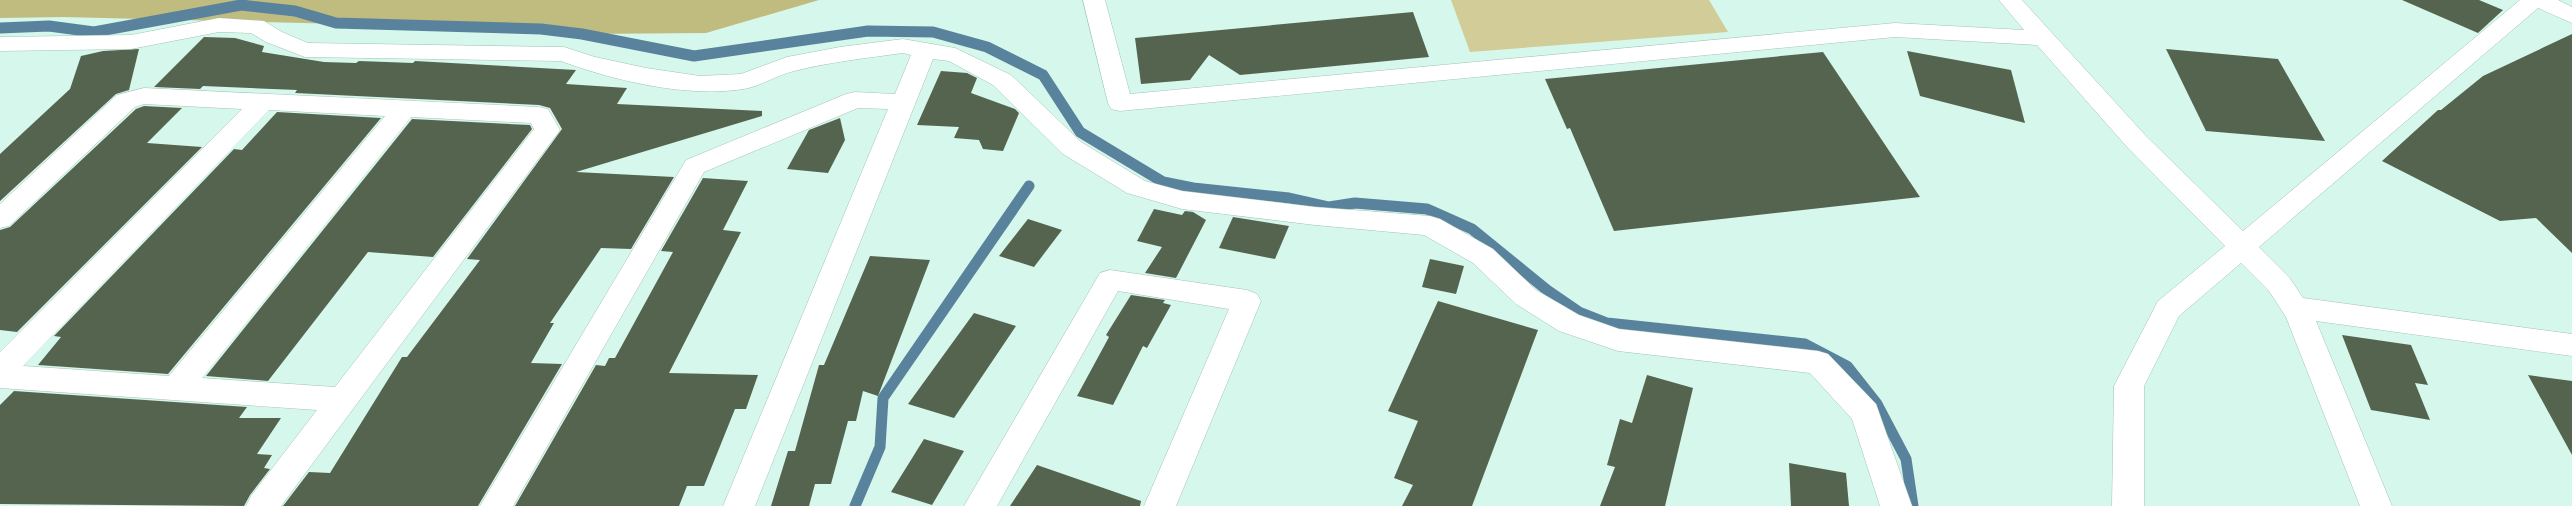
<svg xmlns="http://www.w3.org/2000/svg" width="2572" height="506" viewBox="0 0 2572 506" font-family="'Asap Condensed',sans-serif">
	<rect width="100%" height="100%" fill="#d6f7eb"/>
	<path fill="#d2cd98" d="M 1451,0 L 1709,0 L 1728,32 L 1470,52 Z"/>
	<path fill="#c0bb7f" d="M 0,0 L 819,0 L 706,33 L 582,34 L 541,29 L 63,17 L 0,18 Z"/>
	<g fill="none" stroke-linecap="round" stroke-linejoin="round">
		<g stroke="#59839c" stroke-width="11">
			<path d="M 0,28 L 49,26 L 94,32 L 241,5 L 295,11 L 336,23 L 541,29 L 582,34 L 694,56 L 868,31 L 933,32 L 987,47 L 1043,75 L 1080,132 L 1163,182 L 1193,188 L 1289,198 L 1329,207 L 1355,203 L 1427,209 L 1472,229 L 1547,290 L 1579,312 L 1607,323 L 1805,344 L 1847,366 L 1877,404 L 1906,459 L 1913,506"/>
			<path d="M 855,506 L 880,447 L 883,398 L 1029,186"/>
		</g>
	</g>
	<g fill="#55644f">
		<path d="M 2402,0 L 2479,0 L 2503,10 L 2478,33 Z"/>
		<path d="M 1413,12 L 1429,57 L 1240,75 L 1209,55 L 1190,80 L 1141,84 L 1135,38 Z"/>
		<path d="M 2572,34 L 2572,253 L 2536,218 L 2500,221 L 2382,161 L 2438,110 L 2441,110 L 2483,76 Z"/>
		<path d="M 204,37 L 235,38 L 264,46 L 262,52 L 324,62 L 356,63 L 359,61 L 413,63 L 415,61 L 576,70 L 566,84 L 627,88 L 617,104 L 762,111 L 762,116 L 576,172 L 674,177 L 631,249 L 601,248 L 550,323 L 554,323 L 531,363 L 562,364 L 478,506 L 283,506 L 309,472 L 330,473 L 402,357 L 407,357 L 480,260 L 467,259 L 562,129 L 550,108 L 539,105 L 295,93 L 297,90 L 203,86 L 200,89 L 154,87 Z"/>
		<path d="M 139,49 L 129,90 L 116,94 L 0,201 L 0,154 L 70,89 L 81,56 L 103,51 Z"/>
		<path d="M 2166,49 L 2278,59 L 2325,141 L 2206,131 Z"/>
		<path d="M 1907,51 L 2011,70 L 2025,123 L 1920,96 Z"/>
		<path d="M 1823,52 L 1920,197 L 1614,231 L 1570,128 L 1567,129 L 1545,79 Z"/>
		<path d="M 941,71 L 967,73 L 977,78 L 971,93 L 1015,109 L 1019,113 L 1003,151 L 983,149 L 979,140 L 954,138 L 959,127 L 917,125 Z"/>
		<path d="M 144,106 L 182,108 L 147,143 L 202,147 L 17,332 L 0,330 L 0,230 L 10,227 L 136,109 Z"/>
		<path d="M 277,112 L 381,118 L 168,374 L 38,365 L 61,337 L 54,336 L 234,149 L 242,150 Z"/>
		<path d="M 840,118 L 845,140 L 828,173 L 787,169 L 809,130 Z"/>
		<path d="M 412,119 L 530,125 L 532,129 L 433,257 L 368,252 L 268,381 L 206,376 Z"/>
		<path d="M 703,178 L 748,181 L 723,230 L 741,232 L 669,373 L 758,375 L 746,409 L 735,409 L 704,486 L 687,486 L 679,506 L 515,506 L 596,365 L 605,366 L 609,358 L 615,358 L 673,252 L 661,251 Z"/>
		<path d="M 1154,209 L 1182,215 L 1185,211 L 1193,212 L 1206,220 L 1176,278 L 1145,273 L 1162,247 L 1137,241 Z"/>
		<path d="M 1233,217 L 1289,226 L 1275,259 L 1219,248 Z"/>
		<path d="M 1028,219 L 1062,230 L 1034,267 L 999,256 Z"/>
		<path d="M 870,256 L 930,260 L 878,396 L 863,391 L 856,421 L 848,421 L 831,484 L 815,484 L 809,506 L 771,506 L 788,451 L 795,451 L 819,365 L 824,365 Z"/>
		<path d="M 1430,259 L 1464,266 L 1456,294 L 1422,287 Z"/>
		<path d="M 1131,295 L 1165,300 L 1163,303 L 1171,305 L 1147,348 L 1143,346 L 1113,405 L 1077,396 L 1109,337 L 1106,335 Z"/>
		<path d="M 1438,301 L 1538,330 L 1472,506 L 1402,506 L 1413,485 L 1394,478 L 1418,421 L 1388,411 Z"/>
		<path d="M 974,313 L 1016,326 L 954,418 L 908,404 Z"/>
		<path d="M 2342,335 L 2411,345 L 2428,385 L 2415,383 L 2430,420 L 2371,410 Z"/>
		<path d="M 1647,375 L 1693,388 L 1665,506 L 1600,506 L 1615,467 L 1607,465 L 1620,419 L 1632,423 Z"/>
		<path d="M 2528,375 L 2572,381 L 2572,455 Z"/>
		<path d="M 14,391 L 247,407 L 239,418 L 281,418 L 257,454 L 272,455 L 264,468 L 270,469 L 250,495 L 244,506 L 0,504 L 0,405 Z"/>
		<path d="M 924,439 L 964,451 L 932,505 L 891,492 Z"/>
		<path d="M 1789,463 L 1846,473 L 1849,506 L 1791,506 Z"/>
		<path d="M 1037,465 L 1141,501 L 1140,506 L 1010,506 Z"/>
	</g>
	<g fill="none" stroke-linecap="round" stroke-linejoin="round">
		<g stroke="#a3c3b7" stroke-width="1">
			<g id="minor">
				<path d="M 1083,0 L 1105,0 L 1130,94 L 1895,23 L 2024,30 L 1999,0 L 2022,0 L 2146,136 L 2243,231 L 2520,0 L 2558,0 L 2572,7 L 2572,23 L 2538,8 L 2259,247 L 2289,277 L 2303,298 L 2572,334 L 2572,356 L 2316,321 L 2392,506 L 2360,506 L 2286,317 L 2269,291 L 2241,263 L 2179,316 L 2144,386 L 2144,506 L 2112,506 L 2114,386 L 2158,301 L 2225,246 L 2128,148 L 2037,45 L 1895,37 L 1120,111 L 1111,109 L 1108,103 Z"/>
				<path d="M 219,18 L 264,21 L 282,32 L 308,43 L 564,47 L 595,57 L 646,68 L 700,76 L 741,74 L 787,57 L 840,47 L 903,39 L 955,48 L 1011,75 L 1081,142 L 1145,181 L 1182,191 L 1315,207 L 1430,216 L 1440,219 L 1493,249 L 1536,290 L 1579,315 L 1619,329 L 1818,351 L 1828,354 L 1876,404 L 1912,506 L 1880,506 L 1852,419 L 1810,373 L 1618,351 L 1559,331 L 1516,304 L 1473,263 L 1424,235 L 1315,225 L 1182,209 L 1127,193 L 1063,154 L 993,85 L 949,61 L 933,59 L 755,506 L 723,506 L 888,109 L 858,108 L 704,172 L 513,506 L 480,506 L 686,160 L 846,94 L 855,92 L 895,94 L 911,55 L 903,53 C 867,58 830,62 794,71 C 777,75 761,86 744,89 C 688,98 615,81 561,61 L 305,57 L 266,42 L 251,33 L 219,32 L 131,49 L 0,51 L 0,37 L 131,35 Z"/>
				<path d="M 144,88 L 539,107 L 548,109 L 560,130 L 281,506 L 246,506 L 251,496 L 317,410 L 0,388 L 0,352 L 242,109 L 144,104 L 135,107 L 9,226 L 0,228 L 0,204 L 117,95 ZM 269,110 L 385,116 L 169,376 L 23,366 ZM 411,117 L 531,123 L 534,129 L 335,387 L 202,378 Z"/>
				<path d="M 1110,270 L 1247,290 L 1257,294 L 1261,301 L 1176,506 L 1144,506 L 1229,309 L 1118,291 L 997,506 L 964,506 L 1100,273 Z"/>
			</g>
		</g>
		<use href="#minor" fill="#fff" fill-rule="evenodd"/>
	</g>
</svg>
